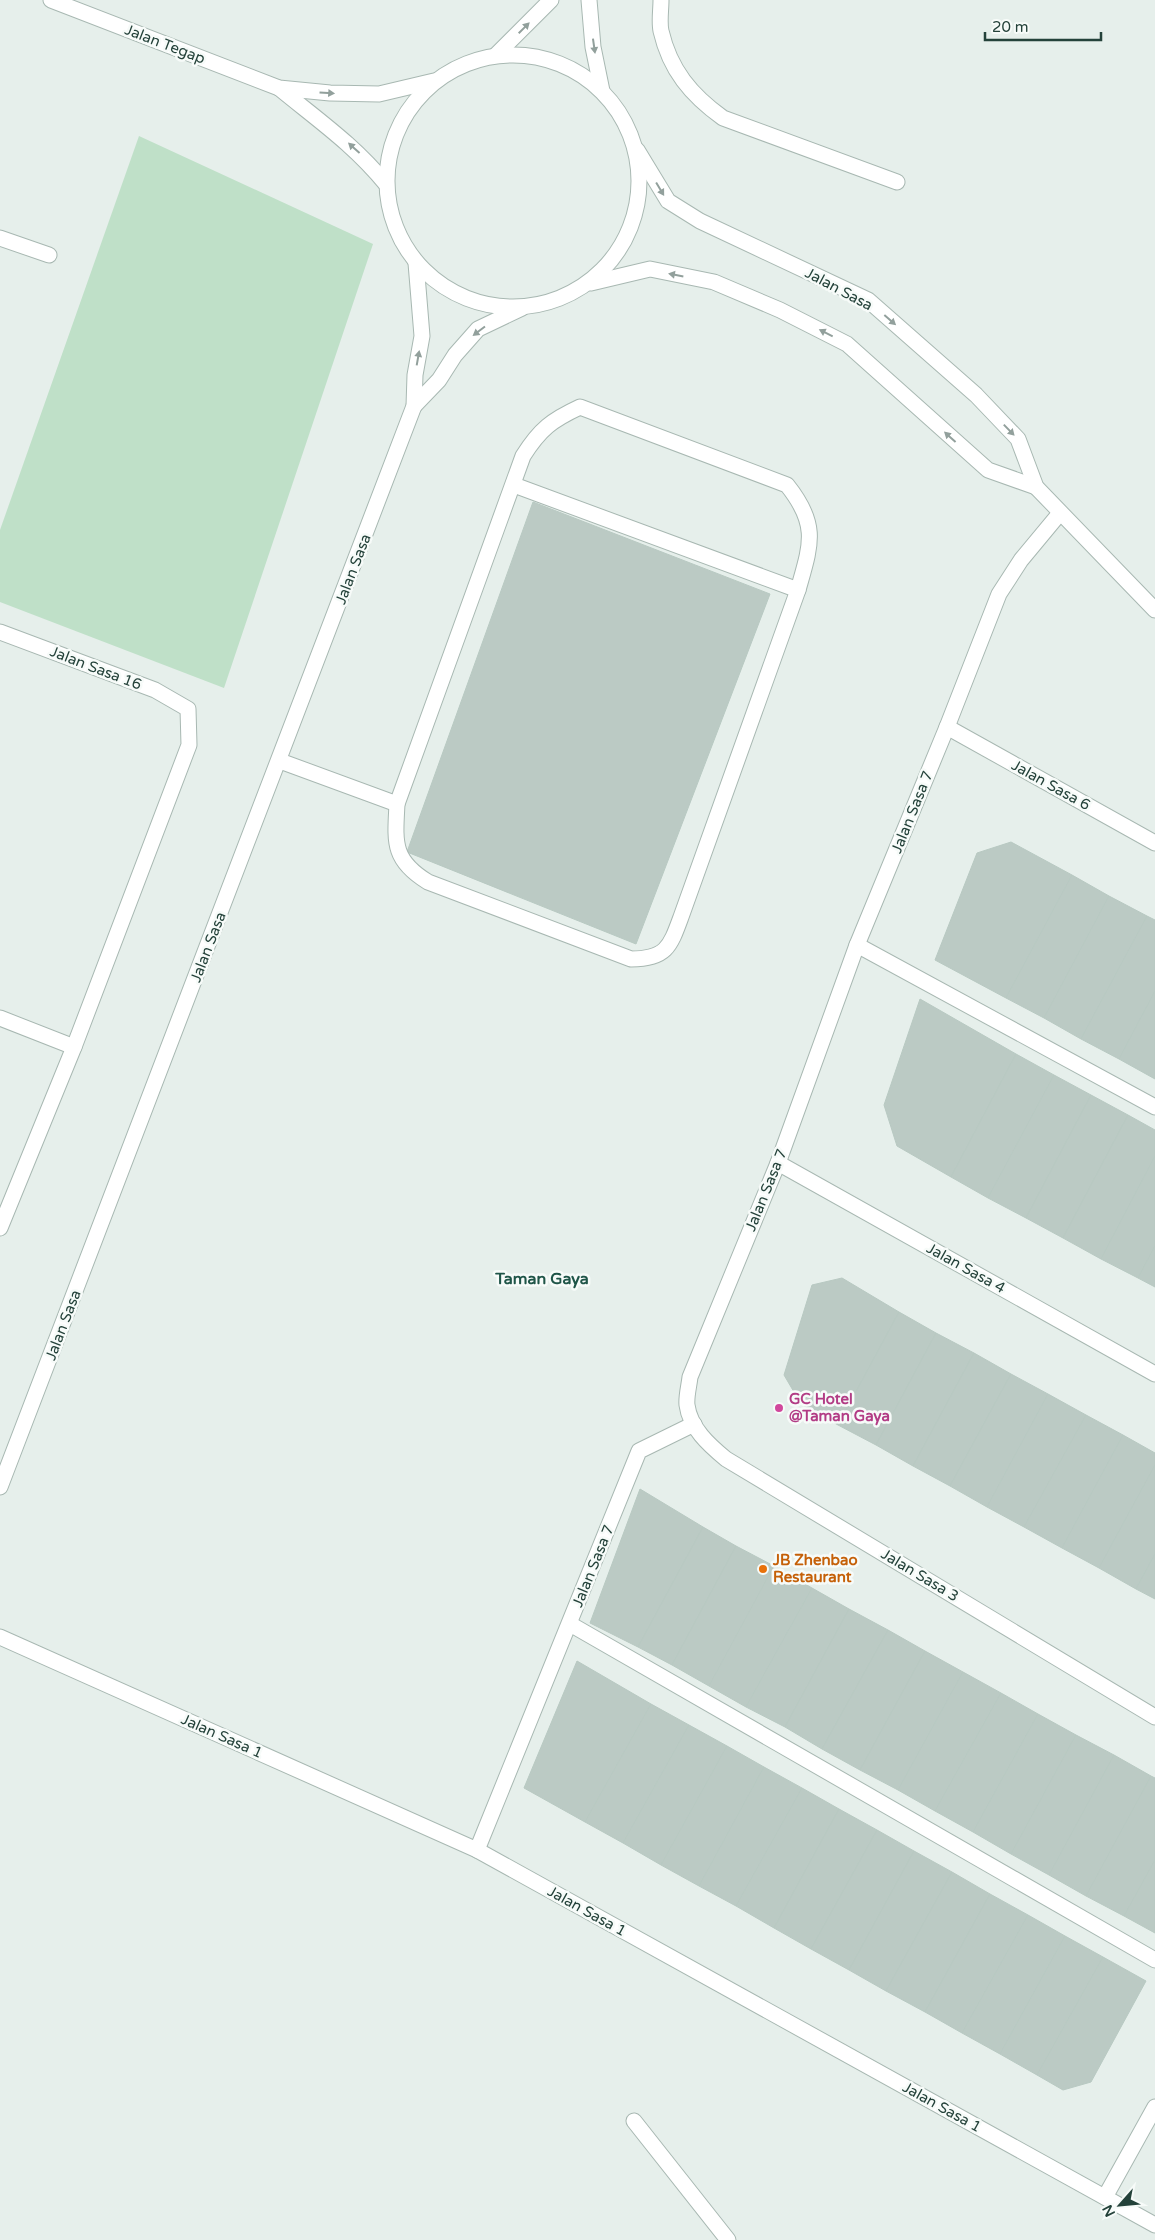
<svg xmlns="http://www.w3.org/2000/svg" width="1155" height="2240" viewBox="0 0 1155 2240" font-family="'Varela Round',sans-serif">
	<rect width="100%" height="100%" fill="#e6efeb"/>
	<path fill="#bfe0c8" d="M 139,136 L 373,244 L 224,688 L 0,602 L 0,530 Z"/>
	<g fill="#bbcac4" stroke="#b8c9c2">
		<path d="M 533,502 L 770,594 L 636,944 L 407,852 Z"/>
		<path d="M 1011,842 L 1072,875 L 1006,998 L 935,960 L 977,853 Z"/>
		<path d="M 1072,875 L 1109,896 L 1044,1018 L 1006,998 Z"/>
		<path d="M 1109,896 L 1147,916 L 1081,1039 L 1044,1018 Z"/>
		<path d="M 1147,916 L 1155,920 L 1155,991 L 1119,1059 L 1081,1039 Z"/>
		<path d="M 1155,991 L 1155,1079 L 1119,1059 Z"/>
		<path d="M 920,999 L 1016,1054 L 951,1177 L 897,1146 L 884,1105 Z"/>
		<path d="M 1016,1054 L 1054,1075 L 988,1198 L 951,1177 Z"/>
		<path d="M 1054,1075 L 1091,1095 L 1026,1218 L 988,1198 Z"/>
		<path d="M 1091,1095 L 1128,1115 L 1063,1238 L 1026,1218 Z"/>
		<path d="M 1128,1115 L 1155,1130 L 1155,1156 L 1101,1259 L 1063,1238 Z"/>
		<path d="M 1155,1156 L 1155,1246 L 1138,1278 L 1101,1259 Z"/>
		<path d="M 1155,1246 L 1155,1287 L 1138,1278 Z"/>
		<path d="M 842,1278 L 899,1312 L 838,1425 L 801,1404 L 784,1375 L 812,1285 Z"/>
		<path d="M 899,1312 L 936,1333 L 876,1445 L 838,1425 Z"/>
		<path d="M 936,1333 L 974,1353 L 913,1466 L 876,1445 Z"/>
		<path d="M 974,1353 L 1011,1374 L 950,1486 L 913,1466 Z"/>
		<path d="M 1011,1374 L 1048,1394 L 987,1507 L 950,1486 Z"/>
		<path d="M 1048,1394 L 1086,1415 L 1024,1527 L 987,1507 Z"/>
		<path d="M 1086,1415 L 1123,1435 L 1062,1548 L 1024,1527 Z"/>
		<path d="M 1123,1435 L 1155,1453 L 1155,1465 L 1099,1568 L 1062,1548 Z"/>
		<path d="M 1155,1465 L 1155,1554 L 1136,1589 L 1099,1568 Z"/>
		<path d="M 640,1489 L 703,1527 L 638,1647 L 590,1623 Z"/>
		<path d="M 703,1527 L 736,1546 L 672,1665 L 638,1647 Z"/>
		<path d="M 736,1546 L 774,1566 L 709,1686 L 672,1665 Z"/>
		<path d="M 1155,1554 L 1155,1599 L 1136,1589 Z"/>
		<path d="M 774,1566 L 812,1588 L 746,1707 L 709,1686 Z"/>
		<path d="M 812,1588 L 849,1609 L 785,1727 L 746,1707 Z"/>
		<path d="M 849,1609 L 888,1630 L 822,1749 L 785,1727 Z"/>
		<path d="M 888,1630 L 925,1651 L 860,1770 L 822,1749 Z"/>
		<path d="M 925,1651 L 963,1672 L 898,1790 L 860,1770 Z"/>
		<path d="M 577,1661 L 651,1704 L 585,1822 L 524,1788 Z"/>
		<path d="M 963,1672 L 1001,1693 L 935,1811 L 898,1790 Z"/>
		<path d="M 1001,1693 L 1038,1714 L 973,1832 L 935,1811 Z"/>
		<path d="M 651,1704 L 689,1725 L 623,1843 L 585,1822 Z"/>
		<path d="M 1038,1714 L 1076,1735 L 1011,1854 L 973,1832 Z"/>
		<path d="M 689,1725 L 727,1746 L 661,1865 L 623,1843 Z"/>
		<path d="M 1076,1735 L 1114,1755 L 1049,1875 L 1011,1854 Z"/>
		<path d="M 727,1746 L 764,1767 L 699,1886 L 661,1865 Z"/>
		<path d="M 1114,1755 L 1151,1776 L 1086,1896 L 1049,1875 Z"/>
		<path d="M 764,1767 L 802,1788 L 736,1906 L 699,1886 Z"/>
		<path d="M 1151,1776 L 1155,1778 L 1155,1860 L 1124,1916 L 1086,1896 Z"/>
		<path d="M 802,1788 L 839,1809 L 774,1928 L 736,1906 Z"/>
		<path d="M 839,1809 L 877,1830 L 811,1949 L 774,1928 Z"/>
		<path d="M 877,1830 L 914,1851 L 849,1970 L 811,1949 Z"/>
		<path d="M 914,1851 L 952,1872 L 886,1991 L 849,1970 Z"/>
		<path d="M 1155,1860 L 1155,1933 L 1124,1916 Z"/>
		<path d="M 952,1872 L 990,1894 L 925,2012 L 886,1991 Z"/>
		<path d="M 990,1894 L 1028,1915 L 962,2033 L 925,2012 Z"/>
		<path d="M 1028,1915 L 1065,1936 L 1000,2054 L 962,2033 Z"/>
		<path d="M 1065,1936 L 1103,1957 L 1037,2075 L 1000,2054 Z"/>
		<path d="M 1103,1957 L 1146,1981 L 1091,2082 L 1063,2090 L 1037,2075 Z"/>
	</g>
	<g fill="none" stroke-linecap="round" stroke-linejoin="round">
		<g stroke="#a8b8b2" stroke-width="17">
			<g id="minor">
				<path d="M 51,0 L 279,88 L 330,93 L 379,94 L 434,81"/>
				<path d="M 589,0 L 593,47 L 602,91"/>
				<path d="M 661,0 C 661,10 659,22 661,31 C 670,70 691,95 723,118 L 897,182"/>
				<circle cx="513" cy="181" r="126"/>
				<path d="M 496,55 L 551,0"/>
				<path d="M 279,88 C 319,121 353,144 386,184"/>
				<path d="M 637,150 L 668,201 L 700,221 L 868,300 L 976,395 L 1018,439 L 1036,487 L 1155,610"/>
				<path d="M 0,238 L 49,255"/>
				<path d="M 591,283 L 650,269 L 714,282 L 780,310 L 847,344 L 988,470 L 1036,487"/>
				<path d="M 414,406 L 439,380 L 455,355 L 478,329 L 522,308"/>
				<path d="M 580,407 L 787,485 C 819,525 811,544 798,590 L 681,917 C 670,947 666,959 631,959 L 428,882 C 392,860 395,842 397,804 L 523,456 C 540,429 552,420 580,407 Z"/>
				<path d="M 514,485 L 798,590"/>
				<path d="M 1060,513 L 1021,560 L 999,594 L 947,727 L 857,945 L 778,1163 L 690,1377 C 689,1386 686,1397 687,1405 C 690,1428 709,1445 726,1459 L 1155,1717"/>
				<path d="M 0,632 L 155,690 L 188,709 L 189,745 L 74,1047 L 0,1228"/>
				<path d="M 947,727 L 1155,843"/>
				<path d="M 280,761 L 397,804"/>
				<path d="M 857,945 L 1155,1107"/>
				<path d="M 0,1018 L 74,1047"/>
				<path d="M 778,1163 L 1155,1374"/>
				<path d="M 0,1487 L 414,406 L 415,375 L 422,336 L 416,263"/>
				<path d="M 570,1624 L 1155,1960"/>
				<path d="M 0,1637 L 477,1850 L 1155,2225"/>
				<path d="M 477,1850 L 639,1451 L 694,1424"/>
				<path d="M 634,2121 L 728,2240"/>
				<path d="M 1105,2197 L 1155,2107"/>
			</g>
		</g>
		<use href="#minor" stroke="#fff" stroke-width="15"/>
	</g>
	<defs><path id="oneway-solid" d="M-6-.8H1V-3.2L6.5 0L1 3.2V.8H-6Z" transform="scale(1.25)"/></defs>
	<g fill="#92a09c">
		<use href="#oneway-solid" transform="translate(524 28) rotate(-45)"/>
		<use href="#oneway-solid" transform="translate(594 46) rotate(82)"/>
		<use href="#oneway-solid" transform="translate(327 93) rotate(4)"/>
		<use href="#oneway-solid" transform="translate(354 148) rotate(-138)"/>
		<use href="#oneway-solid" transform="translate(660 189) rotate(59)"/>
		<use href="#oneway-solid" transform="translate(676 275) rotate(-169)"/>
		<use href="#oneway-solid" transform="translate(890 320) rotate(41)"/>
		<use href="#oneway-solid" transform="translate(479 331) rotate(143)"/>
		<use href="#oneway-solid" transform="translate(826 333) rotate(-153)"/>
		<use href="#oneway-solid" transform="translate(418 358) rotate(-80)"/>
		<use href="#oneway-solid" transform="translate(1009 430) rotate(46)"/>
		<use href="#oneway-solid" transform="translate(950 437) rotate(-138)"/>
	</g>
	<circle fill="#d1479c" stroke="#f7fbf9" stroke-width="2" cx="779" cy="1408" r="5"/>
	<circle fill="#e8710a" stroke="#f7fbf9" stroke-width="2" cx="763" cy="1569" r="5"/>
	<g text-anchor="middle" stroke-width="5" stroke-linejoin="round" paint-order="stroke">
		<g font-size="15" fill="#24423a" stroke="#f7fbf9">
			<text transform="translate(165 44) rotate(21)" y="5">Jalan Tegap</text>
			<text transform="translate(839 289) rotate(28)" y="5">Jalan Sasa</text>
			<text transform="translate(353 569) rotate(-69)" y="5">Jalan Sasa</text>
			<text transform="translate(96 668) rotate(21)" y="5">Jalan Sasa 16</text>
			<text transform="translate(1051 785) rotate(29)" y="5">Jalan Sasa 6</text>
			<text transform="translate(912 812) rotate(-68)" y="5">Jalan Sasa 7</text>
			<text transform="translate(208 947) rotate(-69)" y="5">Jalan Sasa</text>
			<text transform="translate(766 1190) rotate(-68)" y="5">Jalan Sasa 7</text>
			<text transform="translate(966 1268) rotate(29)" y="5">Jalan Sasa 4</text>
			<text transform="translate(63 1325) rotate(-69)" y="5">Jalan Sasa</text>
			<text transform="translate(593 1566) rotate(-68)" y="5">Jalan Sasa 7</text>
			<text transform="translate(920 1575) rotate(31)" y="5">Jalan Sasa 3</text>
			<text transform="translate(222 1736) rotate(24)" y="5">Jalan Sasa 1</text>
			<text transform="translate(587 1911) rotate(29)" y="5">Jalan Sasa 1</text>
			<text transform="translate(942 2107) rotate(29)" y="5">Jalan Sasa 1</text>
		</g>
		<g font-size="15" font-weight="bold" fill="#b23c85" stroke="#f7fbf9" text-anchor="start">
			<text x="789" y="1404">GC Hotel<tspan x="789" dy="17">@Taman Gaya</tspan></text>
		</g>
		<g font-size="15" font-weight="bold" fill="#c56008" stroke="#f7fbf9" text-anchor="start">
			<text x="773" y="1565">JB Zhenbao<tspan x="773" dy="17">Restaurant</tspan></text>
		</g>
		<g font-size="16" font-weight="bold" fill="#1f5548" stroke="#f7fbf9">
			<text x="542" y="1284">Taman Gaya</text>
		</g>
	</g>
	<g transform="translate(1120 2205) rotate(243)" stroke="#f7fbf9" stroke-width="4" paint-order="stroke">
	<path d="M0-4L9 19L0 12L-9 19Z" fill="#24423a"/>
	<text y="-8" font-size="14" font-weight="bold" text-anchor="middle" fill="#24423a">N</text>
	</g>
	<path d="M985 32v8h116v-8" fill="none" stroke="#24423a" stroke-width="2.5"/>
	<text x="992" y="32" font-size="15" fill="#24423a" stroke="#f7fbf9" stroke-width="4" paint-order="stroke">20 m</text>
</svg>
